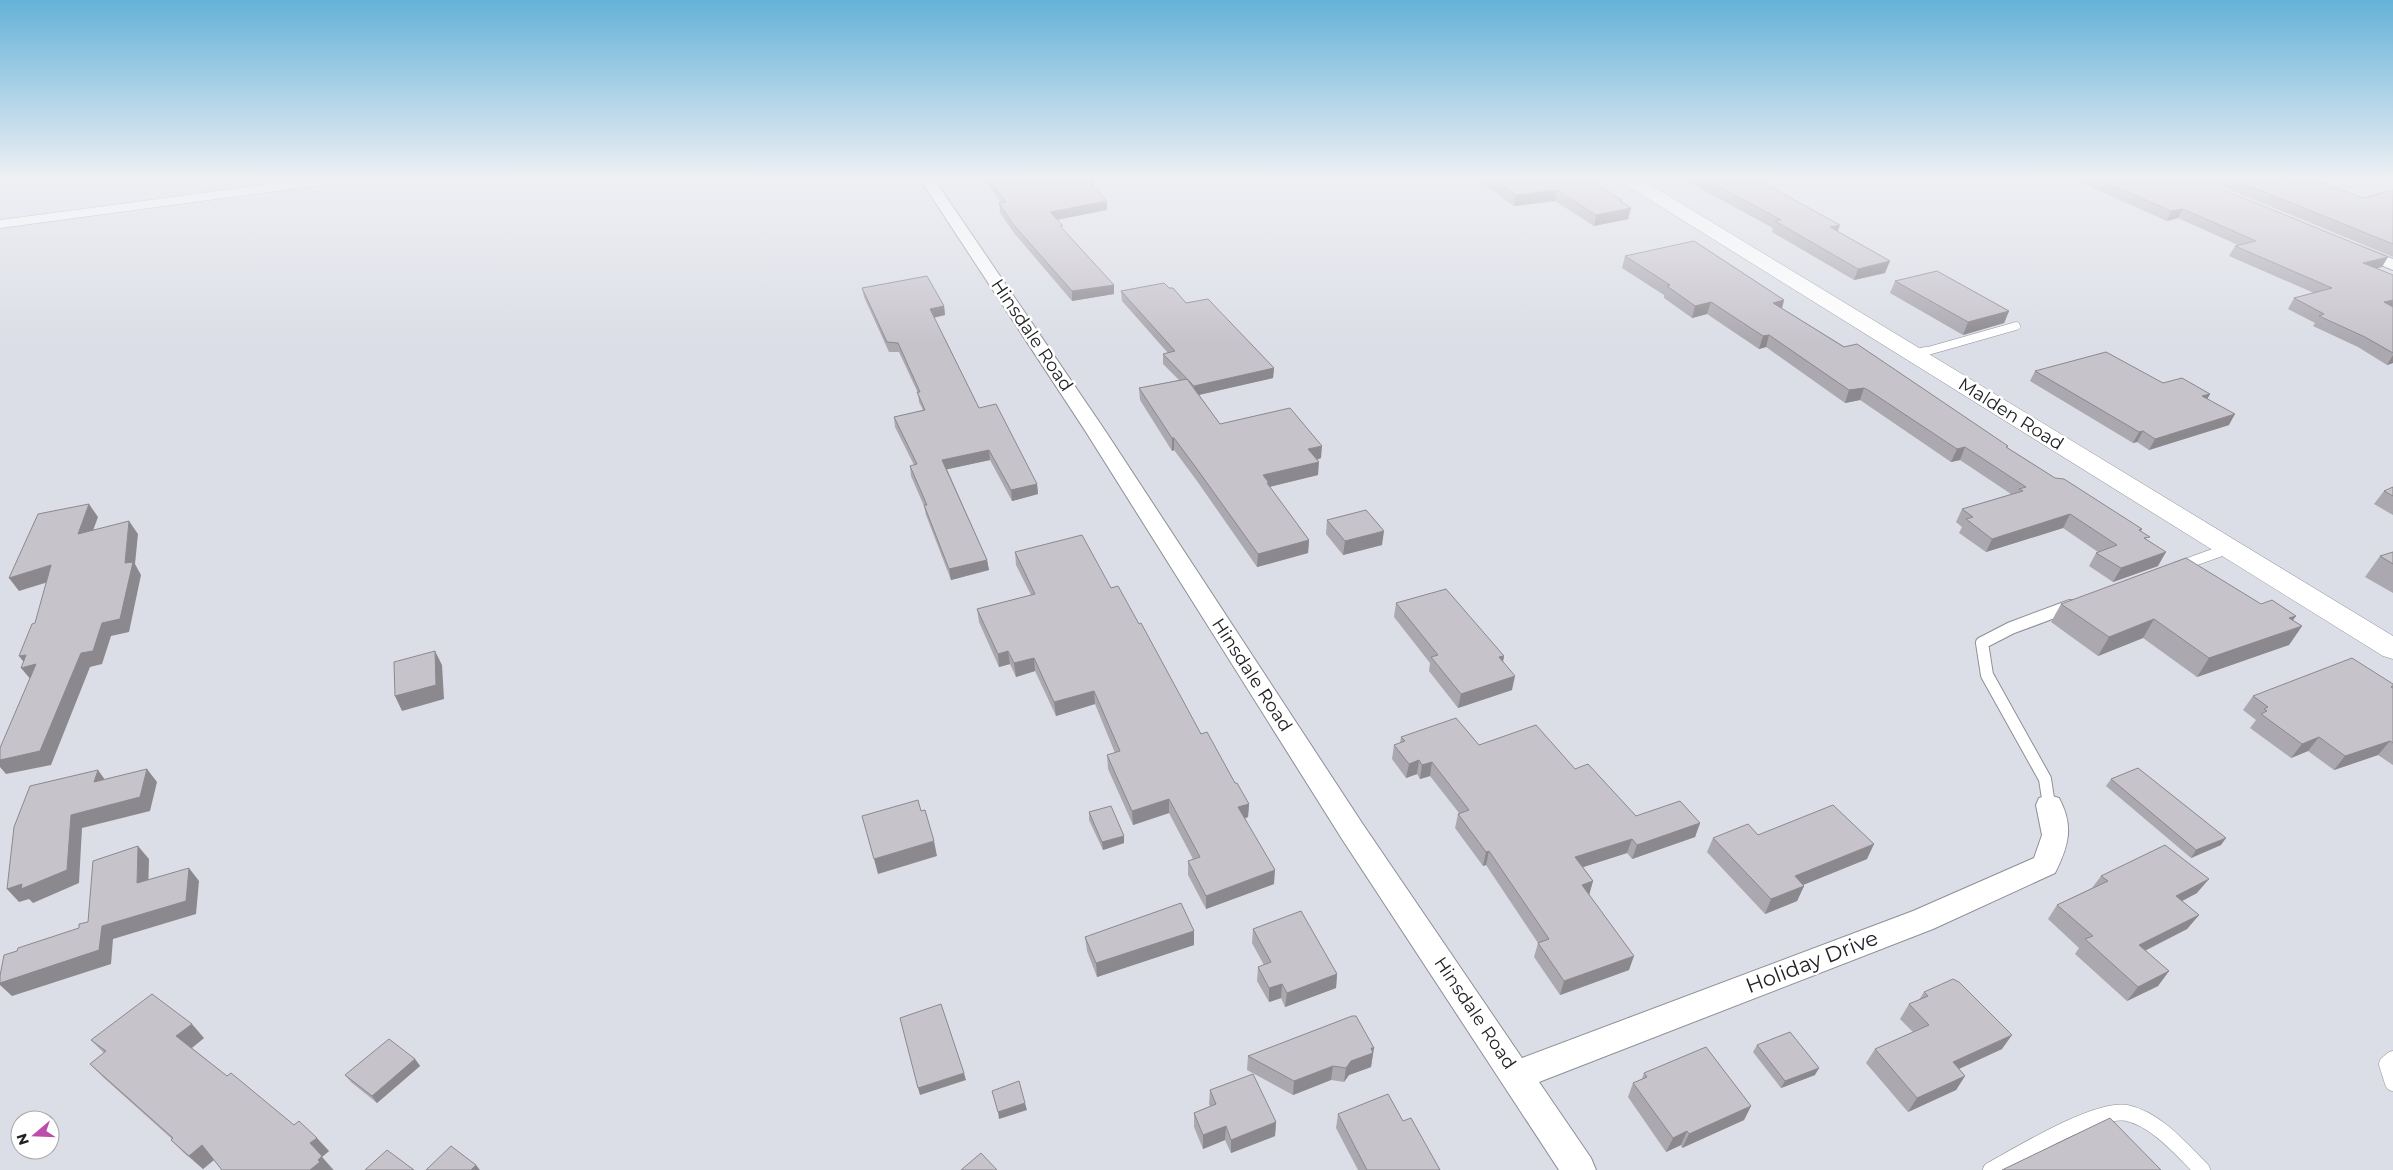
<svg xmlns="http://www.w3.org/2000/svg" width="2393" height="1170" viewBox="0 0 2393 1170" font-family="Montserrat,sans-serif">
	<rect width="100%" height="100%" fill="#dbdee6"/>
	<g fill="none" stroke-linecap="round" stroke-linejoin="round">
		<g stroke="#8d8f97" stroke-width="9">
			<g id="lane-far3">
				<path d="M 0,224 L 337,179"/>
				<path d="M 1921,353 L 2016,326"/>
			</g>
		</g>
		<g stroke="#8d8f97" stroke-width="11">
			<g id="lane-far2">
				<path d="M 1915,355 L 1925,352"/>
				<path d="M 2177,567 L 2230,548"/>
			</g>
		</g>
		<g stroke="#8d8f97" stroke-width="14">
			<path id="lane-far1" d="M 2049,805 L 2045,779 L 1987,675 L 1982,643 L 2011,628 L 2070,606"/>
		</g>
		<g stroke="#8d8f97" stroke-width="17">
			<g id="lane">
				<path d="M 2393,1059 L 2387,1064 L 2393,1083"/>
				<path d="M 1991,1170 C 2019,1155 2097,1107 2127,1113 C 2156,1119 2182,1150 2202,1170"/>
			</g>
		</g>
		<g stroke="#8d8f97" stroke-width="2">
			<g id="street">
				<path d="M 920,179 L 934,179 L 1106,432 L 1362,823 L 1522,1058 L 1913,911 L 2034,858 L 2042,835 L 2036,805 L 2039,798 L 2049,795 L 2059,798 C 2074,826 2069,845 2055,873 L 1933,929 L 1539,1082 L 1591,1158 L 1596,1170 L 1559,1170 L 1342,839 L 1086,432 Z"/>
				<path d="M 2357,245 L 2393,259 L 2393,270 L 2351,253 L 2349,250 L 2351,247 Z"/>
			</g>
		</g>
		<g stroke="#8d8f97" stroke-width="1">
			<path id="secondary" d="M 1620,179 L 1641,179 L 2393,636 L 2393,659 L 2383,656 L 1623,183 Z"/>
		</g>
		<use href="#lane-far3" stroke="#fff" stroke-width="8"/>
		<use href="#lane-far2" stroke="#fff" stroke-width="10"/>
		<use href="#lane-far1" stroke="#fff" stroke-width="12"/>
		<use href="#lane" stroke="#fff" stroke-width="16"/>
		<use href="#street" fill="#fff" fill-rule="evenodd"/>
		<use href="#secondary" fill="#fff" fill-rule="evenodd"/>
	</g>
	<g fill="#aba8af">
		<path d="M 984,179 L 1092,179 L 1093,181 L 1094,187 L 1107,201 L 1107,210 L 1057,220 L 1063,230 L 1114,294 L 1072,301 L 1014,233 L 1000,213 L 999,203 L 1001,203 Z"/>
		<path d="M 1476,179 L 1588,179 L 1631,208 L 1628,219 L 1594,226 L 1555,201 L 1514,206 Z"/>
		<path d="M 1683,179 L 1756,179 L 1838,231 L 1885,273 L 1854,280 L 1772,232 L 1773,228 Z"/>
		<path d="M 2073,179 L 2197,179 L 2382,267 L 2377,268 L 2393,275 L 2393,363 L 2387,365 L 2358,347 L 2313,326 L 2315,323 L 2288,309 L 2294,298 L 2314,293 L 2229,256 L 2235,246 L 2238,245 L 2178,218 L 2167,221 Z"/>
		<path d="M 2204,179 L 2312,179 L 2363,198 L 2393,190 L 2393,257 Z"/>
		<path d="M 1625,256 L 1784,300 L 1782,308 L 2008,448 L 2055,478 L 2142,529 L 2141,531 L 2147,540 L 2158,566 L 2113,582 L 2089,566 L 2096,553 L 2098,552 L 2063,528 L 1986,552 L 1959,533 L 1962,527 L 1956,522 L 1962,509 L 2011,494 L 1960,460 L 1951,462 L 1863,402 L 1860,400 L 1845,403 L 1766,347 L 1759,349 L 1707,314 L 1692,318 L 1664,298 L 1664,295 L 1622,268 Z"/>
		<path d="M 1895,281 L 2009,311 L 2004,323 L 1963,335 L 1890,293 Z"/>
		<path d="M 862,288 L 944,306 L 945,315 L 934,318 L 979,408 L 1037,484 L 1038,494 L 1012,501 L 990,460 L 947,469 L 987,560 L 989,570 L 951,580 L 926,515 L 924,506 L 911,476 L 910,466 L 914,465 L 895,427 L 894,417 L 923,410 L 919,402 L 918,393 L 899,352 L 889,352 L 864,297 Z"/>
		<path d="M 1169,288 L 1186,303 L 1274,368 L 1273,378 L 1199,395 L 1220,424 L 1321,458 L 1317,460 L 1318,475 L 1269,487 L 1309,540 L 1308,553 L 1257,567 L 1197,481 L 1174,450 L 1172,451 L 1140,400 L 1139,388 L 1179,380 L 1163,364 L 1163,354 L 1168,353 L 1122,301 L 1121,291 Z"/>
		<path d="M 2035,371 L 2163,383 L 2210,394 L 2207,399 L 2229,425 L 2149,450 L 2137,442 L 2133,443 L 2030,381 Z"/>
		<path d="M 2393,487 L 2393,515 L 2374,504 L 2384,491 Z"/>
		<path d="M 1327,520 L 1382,545 L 1343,555 L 1326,534 Z"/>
		<path d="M 1015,552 L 1111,588 L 1201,734 L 1249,804 L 1248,817 L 1245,818 L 1274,884 L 1206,909 L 1188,875 L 1188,861 L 1193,859 L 1169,813 L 1133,825 L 1108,769 L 1107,755 L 1115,753 L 1095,704 L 1056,716 L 1035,671 L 1016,677 L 1010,664 L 999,667 L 979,622 L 977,609 L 1031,595 L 1016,565 Z"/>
		<path d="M 2393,552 L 2393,593 L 2365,577 L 2380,556 Z"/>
		<path d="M 1396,603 L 1504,656 L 1503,662 L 1512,690 L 1458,708 L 1429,671 L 1430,663 L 1394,617 Z"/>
		<path d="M 2061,604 L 2261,604 L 2296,616 L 2292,620 L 2302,626 L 2289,645 L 2197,677 L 2143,638 L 2098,656 L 2051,622 Z"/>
		<path d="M 2393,684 L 2393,765 L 2378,755 L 2334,770 L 2308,751 L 2291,758 L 2250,728 L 2256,720 L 2243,710 L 2253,696 Z"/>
		<path d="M 1401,737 L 1479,745 L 1575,769 L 1636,816 L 1700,823 L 1695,837 L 1632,859 L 1627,853 L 1583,867 L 1593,881 L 1589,895 L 1629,970 L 1560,995 L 1534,957 L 1538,943 L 1486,865 L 1483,866 L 1455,828 L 1458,814 L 1459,813 L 1430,776 L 1420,779 L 1417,774 L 1406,778 L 1392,759 L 1394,745 L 1400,743 Z"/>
		<path d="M 2111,779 L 2221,845 L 2191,858 L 2106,786 Z"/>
		<path d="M 1089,812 L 1124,843 L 1103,850 L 1089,820 Z"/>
		<path d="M 1758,835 L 1867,859 L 1803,885 L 1804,886 L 1797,901 L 1765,914 L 1707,852 L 1713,838 Z"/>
		<path d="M 2101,876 L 2197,893 L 2182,901 L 2199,915 L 2187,929 L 2145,951 L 2169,971 L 2158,986 L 2127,1001 L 2075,954 L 2079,948 L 2048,919 L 2057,905 L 2092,888 Z"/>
		<path d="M 1253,929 L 1337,974 L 1336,988 L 1285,1007 L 1281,998 L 1269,1002 L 1257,981 L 1258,967 L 1264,965 L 1252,943 Z"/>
		<path d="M 1194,931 L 1194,945 L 1097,977 L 1087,951 L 1085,937 Z"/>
		<path d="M 1924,992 L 2002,1049 L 1959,1069 L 1965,1076 L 1956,1090 L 1908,1112 L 1866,1063 L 1875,1049 L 1913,1032 L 1900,1019 L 1909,1004 L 1919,1000 Z"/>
		<path d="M 204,1038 L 192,1048 L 227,1076 L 329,1151 L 322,1157 L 334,1170 L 222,1170 L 214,1160 L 203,1169 L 184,1153 L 171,1140 L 172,1139 L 104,1078 L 90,1064 L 104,1053 L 91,1040 Z"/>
		<path d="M 1757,1045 L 1815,1075 L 1781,1088 L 1753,1052 Z"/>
		<path d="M 1373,1052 L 1371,1067 L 1349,1075 L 1344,1082 L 1331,1080 L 1293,1095 L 1247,1070 L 1248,1056 Z"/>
		<path d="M 415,1059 L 420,1066 L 377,1103 L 351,1082 L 345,1075 Z"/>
		<path d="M 1644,1073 L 1751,1106 L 1744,1120 L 1682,1148 L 1681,1145 L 1666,1152 L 1628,1097 L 1633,1083 L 1642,1079 Z"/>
		<path d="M 1210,1090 L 1276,1122 L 1275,1136 L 1231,1153 L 1225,1140 L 1203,1149 L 1194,1127 L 1194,1113 L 1210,1106 L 1209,1104 Z"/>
		<path d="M 1338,1114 L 1403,1121 L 1440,1170 L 1358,1170 L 1336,1128 Z"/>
	</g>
	<g fill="#8b888e">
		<path d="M 1093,181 L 1094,190 L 1088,182 Z"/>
		<path d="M 1557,190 L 1555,201 L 1514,206 L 1516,195 Z"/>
		<path d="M 1622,200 L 1619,210 L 1631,208 L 1628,219 L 1594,226 L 1596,215 L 1620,201 Z"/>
		<path d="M 1107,201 L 1107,210 L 1050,221 L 1050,212 Z"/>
		<path d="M 2183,209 L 2178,218 L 2167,221 L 2171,211 Z"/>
		<path d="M 1840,225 L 1836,236 L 1830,227 Z"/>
		<path d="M 2388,257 L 2382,267 L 2357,273 L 2363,263 Z"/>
		<path d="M 1890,261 L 1885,273 L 1854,280 L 1858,269 Z"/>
		<path d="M 1114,285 L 1114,294 L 1072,301 L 1072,291 Z"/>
		<path d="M 1784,300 L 1781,312 L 1773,303 Z"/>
		<path d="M 2393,300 L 2393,308 L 2384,302 Z"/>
		<path d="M 1711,302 L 1707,314 L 1692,318 L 1695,306 Z"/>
		<path d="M 944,306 L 945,315 L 931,318 L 930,309 Z"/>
		<path d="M 2009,311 L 2004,323 L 1963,335 L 1968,322 Z"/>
		<path d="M 1769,335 L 1766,347 L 1759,349 L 1763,336 Z"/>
		<path d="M 2393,355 L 2393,363 L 2387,365 Z"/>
		<path d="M 1274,368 L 1273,378 L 1194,396 L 1194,386 Z"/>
		<path d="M 1864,388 L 1860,400 L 1845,403 L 1849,390 Z"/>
		<path d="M 2210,394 L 2204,405 L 2202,396 Z"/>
		<path d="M 2235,414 L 2229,425 L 2149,450 L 2155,439 Z"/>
		<path d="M 2143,431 L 2137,442 L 2133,443 L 2139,432 Z"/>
		<path d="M 1172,438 L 1174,438 L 1174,450 L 1172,451 Z"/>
		<path d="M 1322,446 L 1321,458 L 1308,462 L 1308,449 Z"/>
		<path d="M 1965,447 L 1960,460 L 1951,462 L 1957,449 Z"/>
		<path d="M 989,450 L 990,460 L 944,470 L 942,460 Z"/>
		<path d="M 1319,462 L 1318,475 L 1269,487 L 1269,495 L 1263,475 Z"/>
		<path d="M 1037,484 L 1038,494 L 1012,501 L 1011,490 Z"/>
		<path d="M 89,504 L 98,517 L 87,547 L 78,534 Z"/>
		<path d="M 2070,514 L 2063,528 L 1986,552 L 1992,539 Z"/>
		<path d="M 129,521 L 138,534 L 135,564 L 141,575 L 129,632 L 111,636 L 102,664 L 90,667 L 51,765 L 6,774 L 0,767 L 0,760 L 81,653 L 102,623 L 125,563 Z"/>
		<path d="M 1384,531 L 1382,545 L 1343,555 L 1345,541 Z"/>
		<path d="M 1309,540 L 1308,553 L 1257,567 L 1258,554 Z"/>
		<path d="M 2166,552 L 2158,566 L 2113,582 L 2121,568 Z"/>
		<path d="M 987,560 L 989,570 L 951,580 L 949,569 Z"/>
		<path d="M 51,565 L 61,578 L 19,591 L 9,578 Z"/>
		<path d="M 2296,616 L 2284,633 L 2302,626 L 2289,645 L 2197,677 L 2209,658 L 2289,618 Z"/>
		<path d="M 2154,619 L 2143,638 L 2098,656 L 2109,637 Z"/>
		<path d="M 435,651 L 442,665 L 444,699 L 402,711 L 395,696 Z"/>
		<path d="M 1008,651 L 1010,664 L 999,667 L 998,654 Z"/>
		<path d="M 26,655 L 36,664 L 32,681 L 21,668 L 27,666 L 19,656 Z"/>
		<path d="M 1504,656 L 1501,670 L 1499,657 Z"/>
		<path d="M 1034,658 L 1035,671 L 1016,677 L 1014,663 Z"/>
		<path d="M 1515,676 L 1512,690 L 1458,708 L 1461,694 Z"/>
		<path d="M 1094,691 L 1095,704 L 1056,716 L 1054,702 Z"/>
		<path d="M 2319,737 L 2308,751 L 2291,758 L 2302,744 Z"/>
		<path d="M 2390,741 L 2378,755 L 2334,770 L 2345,756 Z"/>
		<path d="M 1419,760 L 1417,774 L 1406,778 L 1409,764 Z"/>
		<path d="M 1432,762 L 1430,776 L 1420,779 L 1422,765 Z"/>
		<path d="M 147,769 L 157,782 L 150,811 L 82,828 L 79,883 L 33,903 L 29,899 L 19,902 L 7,889 L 71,815 Z"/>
		<path d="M 98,770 L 108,784 L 94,782 Z"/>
		<path d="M 1169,799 L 1169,813 L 1133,825 L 1132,811 Z"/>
		<path d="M 1249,804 L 1248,817 L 1238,821 L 1238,807 Z"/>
		<path d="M 1700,823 L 1695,837 L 1632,859 L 1637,845 Z"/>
		<path d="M 1124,836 L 1124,843 L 1103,850 L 1102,842 Z"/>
		<path d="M 2226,838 L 2221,845 L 2191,858 L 2196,850 Z"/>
		<path d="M 1632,839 L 1627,853 L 1571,871 L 1575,857 Z"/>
		<path d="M 934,841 L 937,856 L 878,874 L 874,859 Z"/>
		<path d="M 1874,844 L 1867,859 L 1788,891 L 1795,876 Z"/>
		<path d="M 138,846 L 149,859 L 148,896 L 137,883 Z"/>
		<path d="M 1489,851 L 1486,865 L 1483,866 L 1486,852 Z"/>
		<path d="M 189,868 L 199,881 L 196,914 L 113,939 L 111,964 L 12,996 L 0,985 L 0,983 L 102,926 Z"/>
		<path d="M 1275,870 L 1274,884 L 1206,909 L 1206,896 Z"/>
		<path d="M 2209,879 L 2197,893 L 2165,910 L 2176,896 Z"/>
		<path d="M 1593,881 L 1589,895 L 1582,885 Z"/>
		<path d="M 1804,886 L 1797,901 L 1765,914 L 1771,899 Z"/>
		<path d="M 2199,915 L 2187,929 L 2128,959 L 2139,945 Z"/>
		<path d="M 1194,931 L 1194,945 L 1097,977 L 1096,963 Z"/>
		<path d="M 1634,956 L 1629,970 L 1560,995 L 1564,981 Z"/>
		<path d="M 2169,971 L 2158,986 L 2127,1001 L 2138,987 Z"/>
		<path d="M 1337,974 L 1336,988 L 1285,1007 L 1287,993 Z"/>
		<path d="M 1282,984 L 1281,998 L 1269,1002 L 1269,988 Z"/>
		<path d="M 192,1024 L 204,1038 L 189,1050 L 176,1036 Z"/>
		<path d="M 2012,1035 L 2002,1049 L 1943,1076 L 1953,1062 Z"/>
		<path d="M 1371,1048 L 1374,1048 L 1371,1067 L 1349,1075 L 1344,1082 L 1346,1068 L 1351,1061 Z"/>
		<path d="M 415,1059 L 420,1066 L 377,1103 L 372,1096 Z"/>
		<path d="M 1333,1066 L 1331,1080 L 1293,1095 L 1294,1081 Z"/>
		<path d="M 1819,1068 L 1815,1075 L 1781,1088 L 1785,1081 Z"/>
		<path d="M 964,1073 L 966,1080 L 920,1095 L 918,1088 Z"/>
		<path d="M 1965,1076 L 1956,1090 L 1908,1112 L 1917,1098 Z"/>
		<path d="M 1025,1103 L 1027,1110 L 999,1119 L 998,1112 Z"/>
		<path d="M 1751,1106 L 1744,1120 L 1682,1148 L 1689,1134 Z"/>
		<path d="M 1276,1122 L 1275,1136 L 1231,1153 L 1231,1140 Z"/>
		<path d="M 1226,1126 L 1225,1140 L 1203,1149 L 1203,1135 Z"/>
		<path d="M 1687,1131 L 1681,1145 L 1666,1152 L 1673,1138 Z"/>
		<path d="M 317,1138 L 329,1151 L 322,1157 L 333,1170 L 310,1170 L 310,1143 Z"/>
		<path d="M 202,1145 L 215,1159 L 203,1169 L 189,1156 Z"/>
		<path d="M 476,1165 L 480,1170 L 471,1170 Z"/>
	</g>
	<g fill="#c7c3cb" stroke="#8b888e">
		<path d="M 989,179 L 1092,179 L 1093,181 L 1088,182 L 1107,201 L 1050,212 L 1063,226 L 1060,226 L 1114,285 L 1072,291 L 1013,224 L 999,203 L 1006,202 Z"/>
		<path d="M 1493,179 L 1588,179 L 1622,200 L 1620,201 L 1631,208 L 1596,215 L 1557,190 L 1516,195 Z"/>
		<path d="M 1705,179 L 1756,179 L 1840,225 L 1830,227 L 1890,261 L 1858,269 L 1775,221 L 1781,220 Z"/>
		<path d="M 2098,179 L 2197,179 L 2388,257 L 2363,263 L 2393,275 L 2393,300 L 2384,302 L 2393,307 L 2393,353 L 2365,337 L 2319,316 L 2324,314 L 2294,298 L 2332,288 L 2235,246 L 2256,241 L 2183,209 L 2171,211 Z"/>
		<path d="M 2232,179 L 2312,179 L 2363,198 L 2393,190 L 2393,244 Z"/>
		<path d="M 1694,241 L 1784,300 L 1773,303 L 1844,347 L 1857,344 L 2008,446 L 2006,447 L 2055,478 L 2064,479 L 2142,529 L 2139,530 L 2150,537 L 2144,538 L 2166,552 L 2121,568 L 2096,553 L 2117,545 L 2070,514 L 1992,539 L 1966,519 L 1973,517 L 1962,509 L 2023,491 L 2019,489 L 2026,487 L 1965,447 L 1957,449 L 1868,390 L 1864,388 L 1849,390 L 1769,335 L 1763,336 L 1711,302 L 1695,306 L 1667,286 L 1670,285 L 1625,256 Z"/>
		<path d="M 1937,271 L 2009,311 L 1968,322 L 1895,281 Z"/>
		<path d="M 927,276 L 944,306 L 930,309 L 979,408 L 996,404 L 1037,484 L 1011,490 L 989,450 L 942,460 L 987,560 L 949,569 L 924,505 L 927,505 L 910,466 L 917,464 L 894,417 L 925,410 L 917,392 L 920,392 L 898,343 L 887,342 L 862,288 Z"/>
		<path d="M 1164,283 L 1169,288 L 1173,288 L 1186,303 L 1208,299 L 1274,368 L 1194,386 L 1163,354 L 1175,351 L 1121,291 Z"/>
		<path d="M 2106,352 L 2163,383 L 2182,378 L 2210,394 L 2202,396 L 2235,414 L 2155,439 L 2143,431 L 2139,432 L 2035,371 Z"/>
		<path d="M 1187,379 L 1220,424 L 1290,408 L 1322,446 L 1308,449 L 1319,462 L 1263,475 L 1269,483 L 1267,483 L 1309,540 L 1258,554 L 1197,469 L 1174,438 L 1172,438 L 1139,388 Z"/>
		<path d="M 2393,487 L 2393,496 L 2384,491 Z"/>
		<path d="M 89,504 L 78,534 L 129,521 L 125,563 L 133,562 L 120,619 L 102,623 L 93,651 L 81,653 L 40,751 L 0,760 L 0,748 L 36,664 L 21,668 L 26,655 L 19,656 L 32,624 L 35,623 L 51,565 L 9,578 L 38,514 Z"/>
		<path d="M 1366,510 L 1384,531 L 1345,541 L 1327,520 Z"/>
		<path d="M 1082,535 L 1111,588 L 1118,586 L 1139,624 L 1141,623 L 1201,734 L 1207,732 L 1235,783 L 1237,783 L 1249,804 L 1238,807 L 1275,870 L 1206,896 L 1188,861 L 1200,857 L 1169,799 L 1132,811 L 1107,755 L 1120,751 L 1094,691 L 1054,702 L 1034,658 L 1014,663 L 1008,651 L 998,654 L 977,609 L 1035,594 L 1015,552 Z"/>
		<path d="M 2393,552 L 2393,564 L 2380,556 Z"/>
		<path d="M 2186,558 L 2261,604 L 2272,600 L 2296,616 L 2289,618 L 2302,626 L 2209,658 L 2154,619 L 2109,637 L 2061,604 Z"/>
		<path d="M 1446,589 L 1504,656 L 1499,657 L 1515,676 L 1461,694 L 1431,657 L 1438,655 L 1396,603 Z"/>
		<path d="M 435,651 L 436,685 L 395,696 L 394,662 Z"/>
		<path d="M 2352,658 L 2393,684 L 2393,686 L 2391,687 L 2393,688 L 2393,743 L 2390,741 L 2345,756 L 2319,737 L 2302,744 L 2261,714 L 2267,711 L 2264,709 L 2268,707 L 2253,696 Z"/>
		<path d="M 1456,718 L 1479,745 L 1536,725 L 1575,769 L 1588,764 L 1636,816 L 1680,801 L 1700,823 L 1637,845 L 1632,839 L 1575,857 L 1593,881 L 1582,885 L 1634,956 L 1564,981 L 1538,943 L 1549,939 L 1489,851 L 1486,852 L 1458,814 L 1469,810 L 1432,762 L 1422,765 L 1419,760 L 1409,764 L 1394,745 L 1405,741 L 1401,737 Z"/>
		<path d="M 2138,768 L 2226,838 L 2196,850 L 2111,779 Z"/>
		<path d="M 147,769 L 140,797 L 71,815 L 67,870 L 21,889 L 22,884 L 7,889 L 14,827 L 30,786 L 98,770 L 94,782 Z"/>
		<path d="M 918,800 L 921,811 L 925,810 L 934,841 L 874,859 L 862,816 Z"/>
		<path d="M 1833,805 L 1874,844 L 1795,876 L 1804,886 L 1771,899 L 1713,838 L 1748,824 L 1758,835 Z"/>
		<path d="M 1111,806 L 1124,836 L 1102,842 L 1089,812 Z"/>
		<path d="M 2165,845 L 2209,879 L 2176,896 L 2199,915 L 2139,945 L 2169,971 L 2138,987 L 2085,939 L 2093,936 L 2057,905 L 2108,881 L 2101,876 Z"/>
		<path d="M 138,846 L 137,883 L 189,868 L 186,901 L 102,926 L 99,950 L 0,983 L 0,976 L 4,955 L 17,951 L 18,948 L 79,928 L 79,924 L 88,922 L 93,861 Z"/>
		<path d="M 1181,903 L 1194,931 L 1096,963 L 1085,937 Z"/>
		<path d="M 1301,911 L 1337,974 L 1287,993 L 1282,984 L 1269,988 L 1258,967 L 1271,962 L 1253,929 Z"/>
		<path d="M 1953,979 L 1959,982 L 2012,1035 L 1953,1062 L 1965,1076 L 1917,1098 L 1875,1049 L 1929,1025 L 1909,1004 L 1928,996 L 1924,992 Z"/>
		<path d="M 152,994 L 192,1024 L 176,1036 L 227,1076 L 231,1073 L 294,1125 L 299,1121 L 317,1138 L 310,1143 L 322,1156 L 318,1160 L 320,1162 L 310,1170 L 222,1170 L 202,1145 L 189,1156 L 171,1140 L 173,1138 L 90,1064 L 106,1051 L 91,1040 Z"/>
		<path d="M 941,1004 L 964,1073 L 918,1088 L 900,1018 Z"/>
		<path d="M 1352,1016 L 1356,1016 L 1374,1048 L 1371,1048 L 1373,1053 L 1351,1061 L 1346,1068 L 1333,1066 L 1294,1081 L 1248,1056 Z"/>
		<path d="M 1790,1032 L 1819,1068 L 1785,1081 L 1757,1045 Z"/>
		<path d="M 389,1039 L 415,1059 L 372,1096 L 345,1075 Z"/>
		<path d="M 1706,1047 L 1751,1106 L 1689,1134 L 1687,1131 L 1673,1138 L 1633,1083 L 1647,1077 L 1644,1073 Z"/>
		<path d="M 1253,1074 L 1276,1122 L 1231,1140 L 1226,1126 L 1203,1135 L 1194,1113 L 1216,1104 L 1210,1090 Z"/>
		<path d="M 1019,1081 L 1025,1103 L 998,1112 L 992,1091 Z"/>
		<path d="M 1388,1094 L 1403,1121 L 1411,1118 L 1440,1170 L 1367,1170 L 1338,1114 Z"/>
		<path d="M 2110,1118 L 2161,1170 L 2002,1170 Z"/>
		<path d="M 451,1146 L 476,1165 L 471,1170 L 426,1170 Z"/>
		<path d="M 387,1150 L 414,1170 L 365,1170 Z"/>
		<path d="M 981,1153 L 997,1170 L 961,1170 Z"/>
	</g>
	<linearGradient id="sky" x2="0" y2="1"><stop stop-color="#65b2d8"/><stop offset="0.52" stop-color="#eff0f4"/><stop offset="1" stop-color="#eff0f4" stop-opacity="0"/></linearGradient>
	<rect width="2393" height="343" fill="url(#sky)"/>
	<g text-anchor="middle" stroke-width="5" stroke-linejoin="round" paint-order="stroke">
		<g font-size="18" fill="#212225" stroke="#fff">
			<text transform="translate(1032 335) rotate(56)" y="6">Hinsdale Road</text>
			<text transform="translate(2011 414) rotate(32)" y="6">Malden Road</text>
			<text transform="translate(1252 675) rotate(57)" y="6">Hinsdale Road</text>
			<text transform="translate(1475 1013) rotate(56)" y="6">Hinsdale Road</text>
		</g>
		<g font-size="21" fill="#212225" stroke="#fff">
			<text transform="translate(1812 962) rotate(-21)" y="7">Holiday Drive</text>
		</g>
	</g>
	<g transform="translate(35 1135) rotate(251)"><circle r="24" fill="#ffffff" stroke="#a6a7a8"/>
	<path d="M0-4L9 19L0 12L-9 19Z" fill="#bd4daa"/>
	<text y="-8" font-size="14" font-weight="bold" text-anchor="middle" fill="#212225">N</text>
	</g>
</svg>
